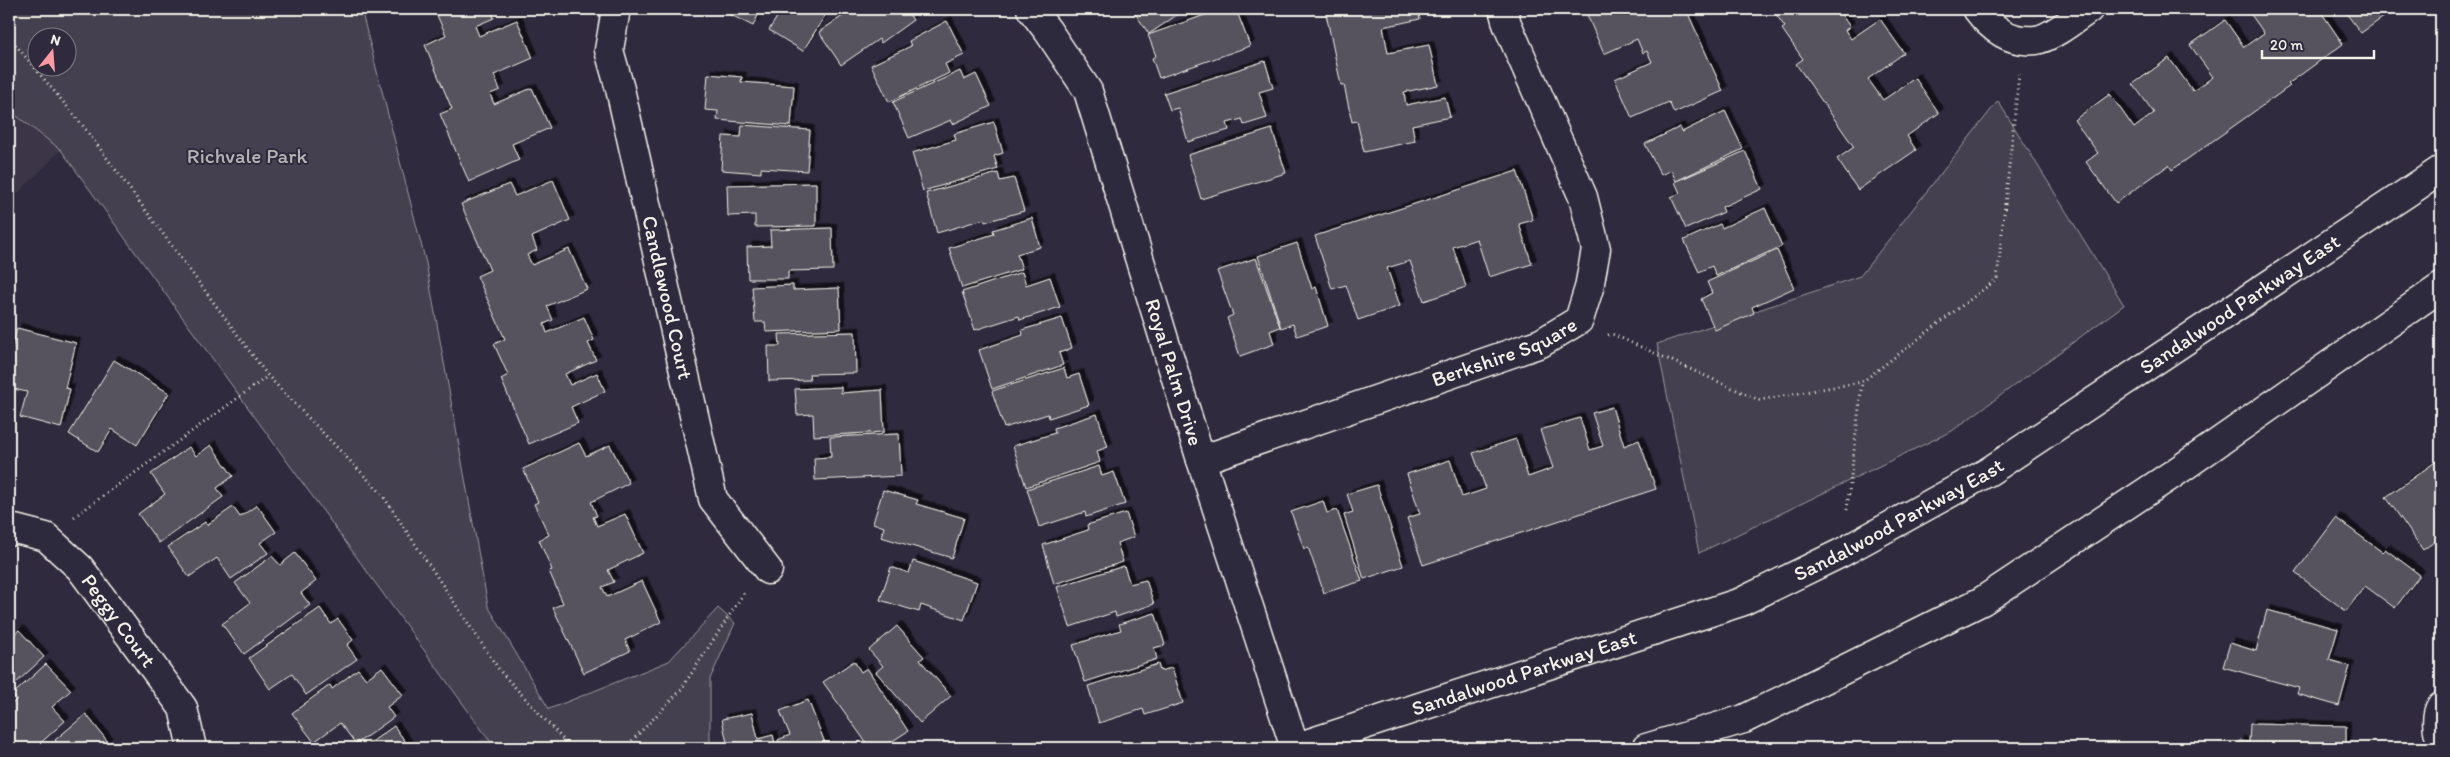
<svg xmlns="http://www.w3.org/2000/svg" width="2450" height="757" viewBox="0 0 2450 757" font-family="Itim,sans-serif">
	<defs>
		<filter id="shadow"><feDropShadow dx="4.5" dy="-4.5" stdDeviation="0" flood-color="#0009"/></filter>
	</defs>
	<rect width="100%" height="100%" fill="#2f2a3d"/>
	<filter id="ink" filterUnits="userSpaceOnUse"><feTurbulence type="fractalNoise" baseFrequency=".02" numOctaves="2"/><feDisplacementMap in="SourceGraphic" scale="10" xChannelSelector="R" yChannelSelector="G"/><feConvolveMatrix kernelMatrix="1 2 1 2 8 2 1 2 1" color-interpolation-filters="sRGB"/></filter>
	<g filter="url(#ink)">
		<g fill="#3b3647">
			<path d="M 9,110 L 61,150 L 9,202 Z"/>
			<path d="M 487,735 L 495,748 L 468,748 Z"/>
		</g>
		<g fill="#454050" stroke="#9c989c" fill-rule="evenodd">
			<path d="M 9,9 L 361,9 L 426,263 L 488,606 L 549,709 L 669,661 L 718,608 L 735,623 L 710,679 L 710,748 L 495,748 L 61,150 L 9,110 ZM 38,38 L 68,38 L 68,68 L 38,68 Z"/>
			<path d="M 1998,101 L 2124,305 L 1952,431 L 1699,553 L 1657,344 L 1860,276 Z"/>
		</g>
		<g fill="#56525f" stroke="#f4f1e8" filter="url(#shadow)">
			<path d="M 434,9 L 491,9 L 494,18 L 475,26 L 479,36 L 517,20 L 533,58 L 494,75 L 500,90 L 490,94 L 494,104 L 532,88 L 550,128 L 512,144 L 519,160 L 469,182 L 440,114 L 452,109 L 425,45 L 446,35 Z"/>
			<path d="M 676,9 L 690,9 L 688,14 Z"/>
			<path d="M 719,9 L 761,9 L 753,26 Z"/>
			<path d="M 782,9 L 829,9 L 803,51 L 769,30 Z"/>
			<path d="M 853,9 L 906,9 L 913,20 L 881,43 L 879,39 L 841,65 L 819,32 Z"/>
			<path d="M 1132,9 L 1186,9 L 1149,34 Z"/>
			<path d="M 1222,9 L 1236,9 L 1250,46 L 1159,78 L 1152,58 L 1156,56 L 1148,35 Z"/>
			<path d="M 1325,9 L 1418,9 L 1420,19 L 1383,27 L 1388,53 L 1429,45 L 1438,85 L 1404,92 L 1406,105 L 1445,97 L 1450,117 L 1412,125 L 1415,141 L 1364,152 L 1357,121 L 1352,122 L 1344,85 L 1341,85 Z"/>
			<path d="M 1600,9 L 1686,9 L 1723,91 L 1674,113 L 1669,102 L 1632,118 L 1615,79 L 1652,62 L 1647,51 L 1643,53 L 1637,39 L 1604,54 L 1587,15 Z"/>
			<path d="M 1772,9 L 1848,9 L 1841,14 L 1850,27 L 1845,30 L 1851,39 L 1880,19 L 1904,53 L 1868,79 L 1883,100 L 1915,78 L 1939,113 L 1907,136 L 1916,150 L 1858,190 L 1837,159 L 1854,147 L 1796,64 L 1803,59 L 1782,29 L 1785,27 Z"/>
			<path d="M 2247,9 L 2319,9 L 2343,44 L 2288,84 L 2290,86 L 2172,170 L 2169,165 L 2116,203 L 2086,162 L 2098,153 L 2074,120 L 2110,94 L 2134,128 L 2154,113 L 2133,84 L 2169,58 L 2193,91 L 2213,77 L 2190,45 L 2225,20 L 2244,47 L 2264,33 Z"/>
			<path d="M 2343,9 L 2395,9 L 2361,33 Z"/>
			<path d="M 947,21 L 964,55 L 945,64 L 949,73 L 889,102 L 871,65 L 911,46 L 909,41 Z"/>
			<path d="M 1265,61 L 1273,88 L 1259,92 L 1267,118 L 1244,125 L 1242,119 L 1227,123 L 1229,130 L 1188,142 L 1178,108 L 1170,110 L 1164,93 Z"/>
			<path d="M 960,71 L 964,80 L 976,74 L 991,106 L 953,124 L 951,120 L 909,138 L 893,102 Z"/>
			<path d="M 708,74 L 742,77 L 741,82 L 794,86 L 791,126 L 717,120 L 718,111 L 705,110 Z"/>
			<path d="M 1725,111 L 1743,149 L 1676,181 L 1671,170 L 1661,175 L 1645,144 L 1680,127 L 1682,132 Z"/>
			<path d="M 994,122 L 1003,153 L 994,156 L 998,169 L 923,191 L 912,153 L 956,140 L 954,134 Z"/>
			<path d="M 742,125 L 810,130 L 807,171 L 761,168 L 761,173 L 721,170 L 723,136 L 741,137 Z"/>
			<path d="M 1272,129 L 1286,173 L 1201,199 L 1188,155 Z"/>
			<path d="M 1745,151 L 1762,189 L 1722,207 L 1724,212 L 1686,229 L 1671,197 L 1680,193 L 1675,182 Z"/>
			<path d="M 1517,171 L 1533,220 L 1519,224 L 1532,264 L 1489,277 L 1477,239 L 1453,247 L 1466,287 L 1424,301 L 1410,261 L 1387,268 L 1400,306 L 1358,320 L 1346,285 L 1332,289 L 1315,236 Z"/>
			<path d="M 998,173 L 1000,181 L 1014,178 L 1024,211 L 985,222 L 984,219 L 937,233 L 926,193 Z"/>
			<path d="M 553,180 L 570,220 L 532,237 L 537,250 L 527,255 L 532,265 L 569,249 L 587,289 L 547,306 L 553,320 L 544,324 L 547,333 L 584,317 L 594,340 L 588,343 L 596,360 L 565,374 L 570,385 L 597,373 L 605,391 L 571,407 L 578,423 L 529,444 L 501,379 L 508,375 L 494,344 L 505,339 L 477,276 L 490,270 L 461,204 L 509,184 L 515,196 Z"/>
			<path d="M 816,183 L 816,226 L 755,227 L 755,215 L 728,216 L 727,185 Z"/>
			<path d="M 1765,208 L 1782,246 L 1716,276 L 1712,266 L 1699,272 L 1684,240 L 1720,224 L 1722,228 Z"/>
			<path d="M 1032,218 L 1040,247 L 1017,254 L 1022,269 L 962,288 L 949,248 L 994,234 L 993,230 Z"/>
			<path d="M 832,228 L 833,270 L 788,271 L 788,279 L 748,279 L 747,247 L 771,246 L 770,230 Z"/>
			<path d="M 1297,243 L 1312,289 L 1316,287 L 1328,326 L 1297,336 L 1293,324 L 1281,328 L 1258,256 Z"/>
			<path d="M 1777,250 L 1794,288 L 1752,307 L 1754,313 L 1715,330 L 1701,299 L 1712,293 L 1707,282 Z"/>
			<path d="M 1256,258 L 1280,327 L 1270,331 L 1274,344 L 1240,356 L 1227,318 L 1233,315 L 1217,271 Z"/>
			<path d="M 1022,272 L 1026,285 L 1050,277 L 1060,307 L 1020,320 L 1019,316 L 975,330 L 962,292 Z"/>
			<path d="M 793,285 L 793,290 L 839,288 L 841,329 L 766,332 L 765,322 L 755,322 L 752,287 Z"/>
			<path d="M 1062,318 L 1072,348 L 1059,353 L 1063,365 L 992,389 L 979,350 L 1023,335 L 1022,330 Z"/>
			<path d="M 17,328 L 76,343 L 65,388 L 70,389 L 61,428 L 20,417 L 27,392 L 9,388 L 9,360 Z"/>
			<path d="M 855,332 L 856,373 L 809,374 L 810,380 L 769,381 L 768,346 L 780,346 L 779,334 Z"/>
			<path d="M 114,360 L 169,393 L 137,445 L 112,429 L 98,452 L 69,434 Z"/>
			<path d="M 1064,368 L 1067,378 L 1079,374 L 1089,405 L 1049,418 L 1048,414 L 1004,428 L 992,391 Z"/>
			<path d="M 841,387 L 841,393 L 882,390 L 884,432 L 814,436 L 813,414 L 797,415 L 795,389 Z"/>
			<path d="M 1612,407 L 1624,446 L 1639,440 L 1656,489 L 1423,565 L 1407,518 L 1420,514 L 1407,474 L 1450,460 L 1462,497 L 1486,489 L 1473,453 L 1516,439 L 1528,477 L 1553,468 L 1540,430 L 1580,418 L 1590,450 L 1603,446 L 1592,413 Z"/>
			<path d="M 1097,414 L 1108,447 L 1097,451 L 1100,462 L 1026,487 L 1013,446 L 1055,433 L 1054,428 Z"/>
			<path d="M 899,434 L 901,476 L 815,480 L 814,458 L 831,457 L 830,437 Z"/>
			<path d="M 579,443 L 586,456 L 610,445 L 629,483 L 591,502 L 597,516 L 593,517 L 597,526 L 625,514 L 643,553 L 608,570 L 614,582 L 602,587 L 607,597 L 642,581 L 661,622 L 625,640 L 630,651 L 584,673 L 553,608 L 563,603 L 549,571 L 552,570 L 539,540 L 549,535 L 534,504 L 538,502 L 523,469 Z"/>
			<path d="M 211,445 L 233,476 L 217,488 L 223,497 L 159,543 L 138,514 L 165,494 L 151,474 L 189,447 L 196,456 Z"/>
			<path d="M 2441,458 L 2441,537 L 2423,550 L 2386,497 Z"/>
			<path d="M 1099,466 L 1102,476 L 1114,472 L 1125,504 L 1086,517 L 1085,512 L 1039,527 L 1027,489 Z"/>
			<path d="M 1377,485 L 1403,566 L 1364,579 L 1344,515 L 1353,512 L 1347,494 Z"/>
			<path d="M 883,490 L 918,500 L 916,504 L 964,518 L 952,558 L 881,537 L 884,527 L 873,523 Z"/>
			<path d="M 1323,501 L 1327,513 L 1337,510 L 1362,581 L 1324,593 L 1308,547 L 1304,549 L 1291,512 Z"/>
			<path d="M 257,505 L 276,532 L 260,543 L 268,553 L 231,579 L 217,558 L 189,577 L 168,547 L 205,522 L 207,525 L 233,507 L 240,517 Z"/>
			<path d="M 1126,513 L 1134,537 L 1117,543 L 1123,562 L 1054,584 L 1043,545 L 1088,530 L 1087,525 Z"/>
			<path d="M 2336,518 L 2382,552 L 2385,549 L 2420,575 L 2395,608 L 2365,586 L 2346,611 L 2295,573 Z"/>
			<path d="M 295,553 L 316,581 L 301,593 L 310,605 L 244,654 L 222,624 L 250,603 L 235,583 L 272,556 L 280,565 Z"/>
			<path d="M 913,561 L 977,582 L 964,620 L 921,605 L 919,612 L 880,600 L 891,567 L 909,573 Z"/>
			<path d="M 1124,566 L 1130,584 L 1146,580 L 1154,604 L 1116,617 L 1115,612 L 1070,627 L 1057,587 Z"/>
			<path d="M 320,608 L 331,624 L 338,619 L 353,640 L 347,645 L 357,659 L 306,695 L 292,674 L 270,689 L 249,658 Z"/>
			<path d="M 2267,610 L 2338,629 L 2329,660 L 2350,666 L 2339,706 L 2297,694 L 2299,688 L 2223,667 L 2230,643 L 2256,651 Z"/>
			<path d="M 1155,613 L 1165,645 L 1154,648 L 1157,659 L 1085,682 L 1073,645 L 1121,630 L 1119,624 Z"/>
			<path d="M 897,626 L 924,657 L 920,660 L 951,696 L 920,723 L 876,672 L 883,666 L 869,650 Z"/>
			<path d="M 19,630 L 44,657 L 15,684 L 9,678 L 9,639 Z"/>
			<path d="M 854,661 L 861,672 L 867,668 L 908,731 L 882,748 L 870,748 L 823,682 Z"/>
			<path d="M 46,664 L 71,690 L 52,707 L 65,721 L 35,748 L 9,748 L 9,707 L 17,699 L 12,695 Z"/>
			<path d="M 1158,664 L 1160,671 L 1172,668 L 1183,703 L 1145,715 L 1143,709 L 1099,723 L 1088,686 Z"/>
			<path d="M 382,667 L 403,695 L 387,707 L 394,717 L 356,744 L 340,723 L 314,742 L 292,713 L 330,685 L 332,689 L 358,669 L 366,679 Z"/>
			<path d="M 808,700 L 827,748 L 781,748 L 778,740 L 790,735 L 780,711 Z"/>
			<path d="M 752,713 L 758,739 L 773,735 L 776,748 L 728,748 L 722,719 Z"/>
			<path d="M 86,714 L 108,742 L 100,748 L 59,748 L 55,740 Z"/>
			<path d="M 2250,724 L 2346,726 L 2346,748 L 2239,748 L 2239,741 L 2249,742 Z"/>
			<path d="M 394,726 L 410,748 L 363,748 Z"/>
		</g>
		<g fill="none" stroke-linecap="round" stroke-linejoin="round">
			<g stroke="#f4f1e8" stroke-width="31">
				<g id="street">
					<path id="s1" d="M 616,9 L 609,50 L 620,89 L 713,499 L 768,570"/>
					<path id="s2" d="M 1031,9 L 1048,31 L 1088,91 L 1201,460 L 1295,748"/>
					<path d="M 1977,9 C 1991,28 2009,43 2036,40 C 2051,38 2076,18 2089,9"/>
					<path id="s3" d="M 1201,460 L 1541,343 L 1579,320 L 1589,288 L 1596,249 L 1583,197 L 1507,24 L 1503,9"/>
					<path id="s4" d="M 9,532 L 15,529 L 46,537 L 80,568 L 183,708 L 192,748"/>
					<path d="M 2441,706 C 2435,715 2437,732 2441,741"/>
				</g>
			</g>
			<g stroke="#f4f1e8" stroke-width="31">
				<g id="secondary">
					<path id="s5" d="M 1294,748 L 1741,602 L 1841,553 L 1988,472 L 2441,170"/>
					<path d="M 1646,748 L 1744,719 L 1982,601 L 2173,474 L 2441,287"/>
				</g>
			</g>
			<g stroke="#f4f1e8" stroke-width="3" stroke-dasharray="1 4" stroke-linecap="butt">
				<path d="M 9,37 L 84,127 L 268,376 L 381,493 L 500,671 L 571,748"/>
				<path d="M 1608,335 L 1612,334 L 1759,400 L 1862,382 L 1997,279 L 2019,74"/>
				<path d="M 1847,510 L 1862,382"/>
				<path d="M 74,517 L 268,376"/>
				<path d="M 625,748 L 680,691 L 744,593"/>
			</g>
			<use href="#street" stroke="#2f2a3d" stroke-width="28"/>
			<use href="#secondary" stroke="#2f2a3d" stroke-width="28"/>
		</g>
	</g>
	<g text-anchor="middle" stroke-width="4" stroke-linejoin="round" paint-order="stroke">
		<g font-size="21" fill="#b7b3b3" stroke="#2f2a3d">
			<text x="247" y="163">Richvale Park</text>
		</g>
		<g font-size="21" fill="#f4f1e8" stroke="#2f2a3d">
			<text dy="7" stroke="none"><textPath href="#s1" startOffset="296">Candlewood Court</textPath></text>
			<text dy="7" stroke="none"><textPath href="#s5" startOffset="1052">Sandalwood Parkway East</textPath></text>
			<text dy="7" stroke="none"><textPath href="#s3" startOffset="322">Berkshire Square</textPath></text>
			<text dy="7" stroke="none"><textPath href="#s2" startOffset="394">Royal Palm Drive</textPath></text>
			<text dy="7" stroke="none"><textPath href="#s5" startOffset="648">Sandalwood Parkway East</textPath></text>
			<text dy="7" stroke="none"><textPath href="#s4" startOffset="150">Peggy Court</textPath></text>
			<text dy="7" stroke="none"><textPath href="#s5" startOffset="242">Sandalwood Parkway East</textPath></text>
		</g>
	</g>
	<rect width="2450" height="757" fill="none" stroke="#2f2a3d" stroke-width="30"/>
	<rect x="15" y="15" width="2420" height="727" fill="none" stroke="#f4f1e8" stroke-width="2" filter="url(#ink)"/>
	<g transform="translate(52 52) rotate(17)"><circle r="24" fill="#2f2a3d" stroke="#7e7a81"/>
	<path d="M0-4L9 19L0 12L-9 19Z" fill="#ff9aa2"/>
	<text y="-8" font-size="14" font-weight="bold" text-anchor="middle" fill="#f4f1e8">N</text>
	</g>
	<path d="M2262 50v8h112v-8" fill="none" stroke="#f4f1e8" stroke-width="2.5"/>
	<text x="2270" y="50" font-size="15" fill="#f4f1e8" stroke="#2f2a3d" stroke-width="4" paint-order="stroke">20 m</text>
</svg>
